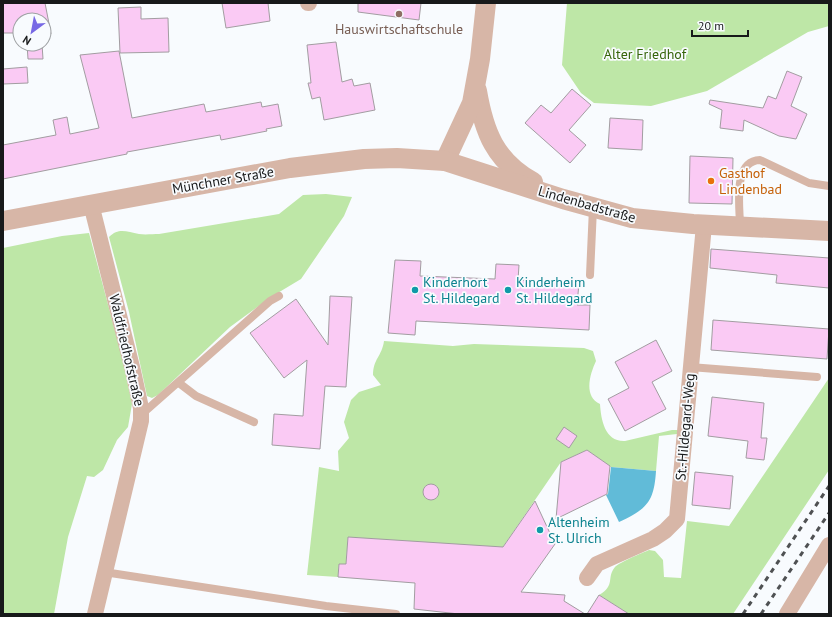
<svg xmlns="http://www.w3.org/2000/svg" width="832" height="617" viewBox="0 0 832 617" font-family="'PT Sans',sans-serif">
	<rect width="100%" height="100%" fill="#f8fbfe"/>
	<g fill="#bee7a7">
		<path d="M 567,3 L 829,3 L 829,26 L 808,32 L 707,91 L 651,106 L 594,103 L 581,93 L 562,65 Z"/>
		<path d="M 326,194 L 352,197 L 344,216 L 301,279 L 271,297 L 230,327 L 158,395 L 152,398 L 147,396 L 129,312 L 109,237 C 119,227 127,232 139,234 C 145,235 153,234 159,234 L 279,214 L 303,195 Z"/>
		<path d="M 89,233 L 122,357 L 132,404 L 128,427 L 117,440 L 103,470 L 94,477 L 87,476 L 68,537 L 54,614 L 3,614 L 3,248 L 62,236 Z"/>
		<path d="M 384,341 L 453,346 L 474,344 L 584,348 L 593,351 L 596,361 C 590,374 583,396 600,404 C 601,420 605,442 625,441 L 672,430 L 678,430 L 677,434 L 659,436 L 656,471 L 611,467 L 587,450 L 561,462 L 496,557 L 348,537 L 346,564 L 339,564 L 338,577 L 307,575 L 319,467 L 339,471 L 338,451 L 349,438 L 344,422 L 351,400 L 359,392 L 381,385 L 373,375 C 373,359 382,356 384,341 Z"/>
		<path d="M 829,378 L 829,470 L 733,614 L 629,614 L 599,595 C 616,585 606,578 615,567 C 620,562 642,553 649,550 L 655,551 L 663,560 L 664,577 L 681,578 L 687,521 L 729,526 Z"/>
	</g>
	<path fill="#61bbd8" d="M 611,467 L 656,471 C 654,502 647,509 619,522 L 606,495 L 608,494 Z"/>
	<g fill="#facaf4" stroke="#a29da1">
		<path d="M 3,3 L 45,3 L 51,34 L 44,35 L 44,20 L 20,20 L 20,33 L 3,33 Z"/>
		<path d="M 222,3 L 268,3 L 270,21 L 226,28 Z"/>
		<path d="M 358,3 L 421,3 L 419,20 L 358,12 Z"/>
		<path d="M 141,7 L 141,19 L 168,18 L 169,52 L 120,53 L 118,8 Z"/>
		<path d="M 336,42 L 342,82 L 352,79 L 354,86 L 370,83 L 375,110 L 324,120 L 320,97 L 312,99 L 308,83 L 311,83 L 307,45 Z"/>
		<path d="M 27,44 L 42,44 L 43,59 L 28,59 Z"/>
		<path d="M 119,51 L 132,118 L 204,104 L 206,112 L 261,102 L 262,107 L 278,104 L 282,126 L 266,129 L 267,131 L 221,140 L 220,135 L 127,152 L 127,154 L 3,179 L 3,145 L 56,135 L 53,120 L 67,117 L 70,134 L 99,128 L 80,55 Z"/>
		<path d="M 27,67 L 28,83 L 3,84 L 3,69 Z"/>
		<path d="M 787,71 L 802,77 L 791,106 L 807,114 L 796,139 L 779,136 L 744,120 L 743,131 L 720,128 L 722,110 L 709,104 L 710,100 L 763,108 L 768,96 L 776,99 Z"/>
		<path d="M 572,89 L 591,105 L 569,130 L 586,145 L 570,163 L 525,123 L 541,105 L 551,113 Z"/>
		<path d="M 610,118 L 643,120 L 642,150 L 608,148 Z"/>
		<path d="M 690,156 L 733,158 L 732,204 L 689,203 Z"/>
		<path d="M 711,249 L 829,258 L 829,288 L 776,283 L 777,275 L 710,268 Z"/>
		<path d="M 395,260 L 421,261 L 420,276 L 495,279 L 496,264 L 519,265 L 518,280 L 579,283 L 577,305 L 590,305 L 589,330 L 416,321 L 415,335 L 388,333 Z"/>
		<path d="M 330,296 L 352,297 L 346,387 L 325,386 L 320,449 L 272,445 L 274,414 L 303,416 L 307,360 L 284,378 L 250,333 L 296,299 L 328,345 Z"/>
		<path d="M 713,320 L 829,329 L 827,359 L 711,350 Z"/>
		<path d="M 656,340 L 672,371 L 652,382 L 666,409 L 625,431 L 608,399 L 629,388 L 615,362 Z"/>
		<path d="M 712,397 L 764,403 L 761,438 L 767,438 L 764,460 L 746,458 L 748,441 L 708,436 Z"/>
		<path d="M 564,427 L 577,436 L 569,448 L 556,439 Z"/>
		<path d="M 587,450 L 610,466 L 607,494 L 556,519 L 561,462 Z"/>
		<path d="M 695,472 L 733,476 L 730,509 L 692,505 Z"/>
		<circle cx="431" cy="492" r="8"/>
		<path d="M 535,501 L 555,544 L 521,592 L 565,595 L 564,601 L 585,614 L 459,614 L 414,609 L 415,583 L 338,577 L 339,564 L 346,564 L 348,537 L 503,547 Z"/>
		<path d="M 599,595 L 629,614 L 587,614 Z"/>
	</g>
	<g fill="none" stroke-linecap="round" stroke-linejoin="round">
		<g stroke="#d7b6a7" stroke-width="8">
			<path d="M 740,226 C 740,207 732,161 760,160 L 809,183 L 829,186"/>
			<path d="M 590,275 L 593,208"/>
			<path d="M 690,367 L 817,377"/>
			<path d="M 179,383 L 196,396 L 254,422"/>
			<path d="M 142,414 L 270,301 L 279,296"/>
			<path d="M 104,572 L 326,606 L 396,614"/>
		</g>
		<g stroke="#d7b6a7" stroke-width="16">
			<path d="M 308,3 L 309,3"/>
			<path d="M 91,204 L 133,371 L 141,408 L 141,421 L 95,614"/>
			<path d="M 587,578 L 597,564 L 653,539 L 665,531 L 677,519 L 704,225"/>
			<path d="M 787,614 L 829,545"/>
		</g>
		<g stroke="#d7b6a7" stroke-width="20">
			<path d="M 477,91 C 484,132 495,161 533,182"/>
			<path d="M 445,161 L 472,103 L 480,59 L 486,3"/>
			<path d="M 3,221 L 290,168 L 364,159 L 397,158 L 445,161 L 563,199 L 632,218 L 693,224 L 829,231"/>
		</g>
		<g stroke="#4f5153" stroke-width="3" stroke-dasharray="5 5" stroke-linecap="butt">
			<path d="M 743,614 L 829,486"/>
			<path d="M 761,614 L 829,513"/>
		</g>
	</g>
	<circle fill="#8d6e63" stroke="#f8fbfe" stroke-width="1.5" cx="399" cy="14" r="4"/>
	<circle fill="#e8710a" stroke="#f8fbfe" stroke-width="1.5" cx="711" cy="181" r="4"/>
	<g fill="#0f9aa8" stroke="#f8fbfe" stroke-width="1.5">
		<circle cx="415" cy="290" r="4"/>
		<circle cx="508" cy="290" r="4"/>
		<circle cx="540" cy="530" r="4"/>
	</g>
	<g text-anchor="middle" stroke-width="3.5" stroke-linejoin="round" paint-order="stroke">
		<g font-size="14" fill="#785e54" stroke="#f8fbfe">
			<text x="399" y="34">Hauswirtschaftschule</text>
		</g>
		<g font-size="14" fill="#36650a" stroke="#f8fbfe">
			<text x="645" y="59">Alter Friedhof</text>
		</g>
		<g font-size="14" fill="#c56008" stroke="#f8fbfe" text-anchor="start">
			<text x="719" y="178">Gasthof<tspan x="719" dy="16">Lindenbad</tspan></text>
		</g>
		<g font-size="14" fill="#17191a" stroke="#f8fbfe">
			<text transform="translate(223 180) rotate(-10)" y="5">Münchner Straße</text>
			<text transform="translate(587 204) rotate(16)" y="5">Lindenbadstraße</text>
			<text transform="translate(127 350) rotate(77)" y="5">Waldfriedhofstraße</text>
			<text transform="translate(685 427) rotate(-85)" y="5">St.-Hildegard-Weg</text>
		</g>
		<g font-size="14" fill="#0d838f" stroke="#f8fbfe" text-anchor="start">
			<text x="423" y="287">Kinderhort<tspan x="423" dy="16">St. Hildegard</tspan></text>
			<text x="516" y="287">Kinderheim<tspan x="516" dy="16">St. Hildegard</tspan></text>
			<text x="548" y="527">Altenheim<tspan x="548" dy="16">St. Ulrich</tspan></text>
		</g>
	</g>
	<rect width="832" height="617" fill="none" stroke="#17191a" stroke-width="8"/>
	<g transform="translate(32 32) rotate(212)"><circle r="19" fill="#f8fbfe" stroke="#9ea1a3"/>
	<path d="M0-3L7 15L0 10L-7 15Z" fill="#7869e5"/>
	<text y="-6" font-size="11" font-weight="bold" text-anchor="middle" fill="#17191a">N</text>
	</g>
	<path d="M692 30v6h56v-6" fill="none" stroke="#17191a" stroke-width="2"/>
	<text x="698" y="30" font-size="12" fill="#17191a" stroke="#f8fbfe" stroke-width="3" paint-order="stroke">20 m</text>
</svg>
